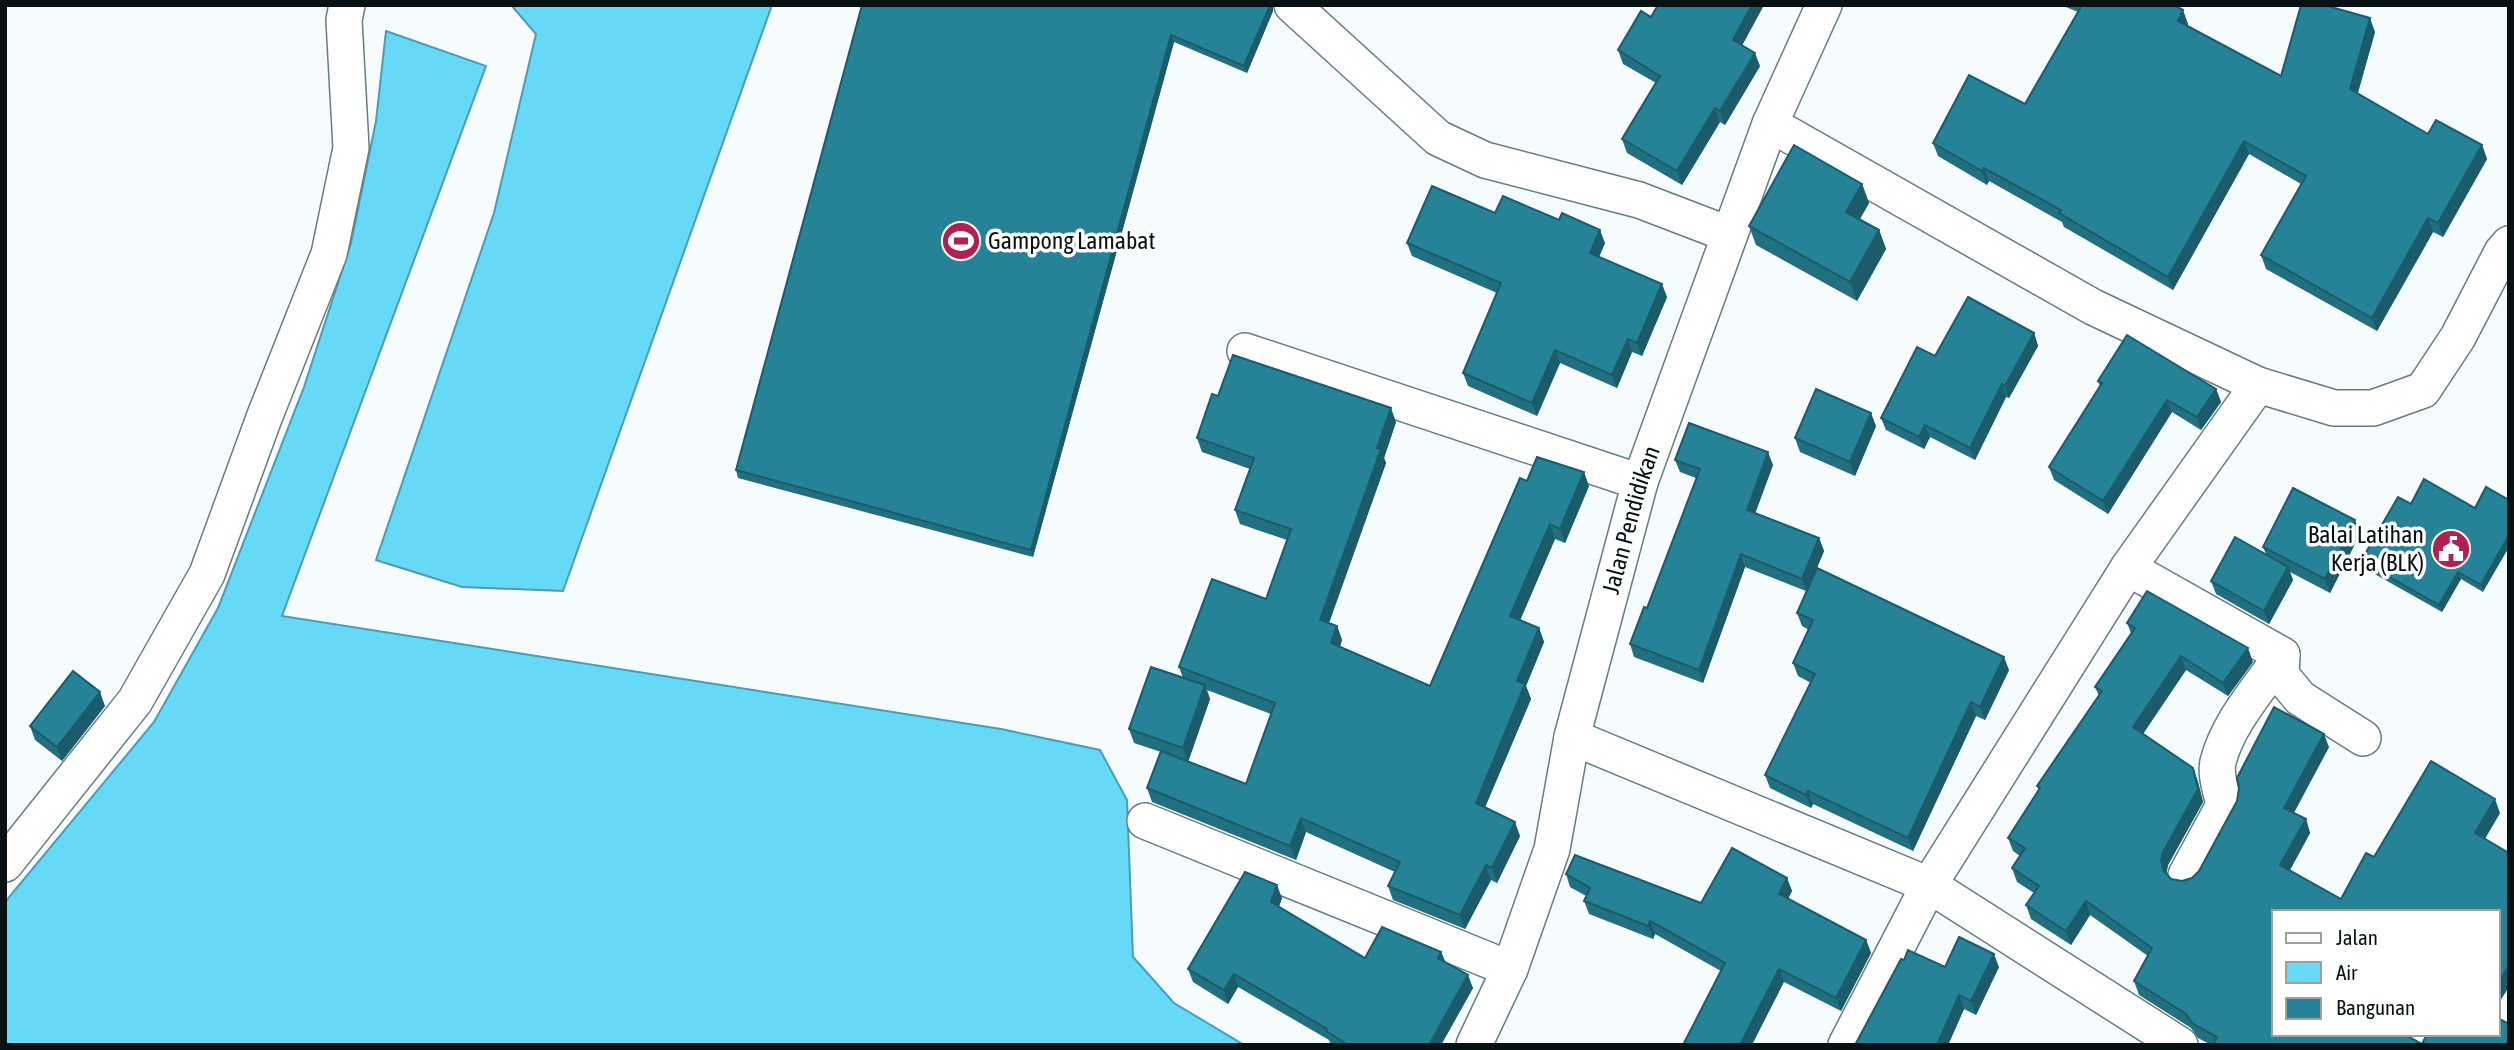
<svg xmlns="http://www.w3.org/2000/svg" width="2514" height="1050" viewBox="0 0 2514 1050" font-family="'Asap Condensed',sans-serif">
	<rect width="100%" height="100%" fill="#f6fcfe"/>
	<g fill="#66d9f6" stroke="#4a9db2" stroke-width="2">
		<path d="M 511,5 L 772,5 L 563,591 L 462,587 L 376,560 L 494,213 L 536,34 Z"/>
		<path d="M 386,31 L 486,66 L 282,616 L 1001,729 L 1100,750 L 1127,800 L 1133,957 L 1174,1003 L 1244,1045 L 5,1045 L 5,902 L 154,722 L 218,608 L 304,387 L 351,243 L 376,121 Z"/>
	</g>
	<g fill="none" stroke-linecap="round" stroke-linejoin="round">
		<g stroke="#647d84" stroke-width="38">
			<g id="minor">
				<path d="M 1292,5 L 1438,138 L 1485,160 L 1639,200 L 1728,234"/>
				<path d="M 1770,124 L 2093,307 L 2258,385 L 2334,408 L 2373,408 L 2423,390 L 2458,337 L 2502,252 L 2509,244"/>
				<path d="M 1245,351 L 1640,482"/>
				<path d="M 2128,568 L 2282,655 L 2281,675 L 2300,698 L 2363,738"/>
				<path d="M 1572,737 L 1929,885 L 2128,568 L 2258,385"/>
				<path d="M 1145,821 L 1510,969"/>
				<path d="M 5,864 L 135,701 L 207,574 L 264,418 L 329,254 L 351,148 L 344,20 L 347,5"/>
				<path d="M 2186,875 L 2224,805 C 2221,791 2215,775 2218,762 C 2228,722 2260,688 2282,655"/>
				<path id="s1" d="M 1474,1045 L 1510,969 L 1552,849 L 1572,737 L 1640,482 L 1770,124 L 1824,5"/>
				<path d="M 1846,1045 L 1929,885 L 2180,1045"/>
			</g>
		</g>
		<use href="#minor" stroke="#fff" stroke-width="35"/>
	</g>
	<g fill="#217082" fill-rule="evenodd">
		<path d="M 862,5 L 1273,5 L 1273,11 L 1247,73 L 1174,42 L 1033,557 L 738,478 L 736,470 Z"/>
		<path d="M 1764,5 L 1742,45 L 1760,66 L 1725,125 L 1720,122 L 1682,185 L 1627,153 L 1622,139 L 1656,83 L 1623,64 L 1618,50 L 1651,17 Z"/>
		<path d="M 2061,5 L 2174,5 L 2188,24 L 2187,26 L 2281,76 L 2375,32 L 2358,93 L 2428,134 L 2482,145 L 2487,159 L 2443,237 L 2433,232 L 2377,331 L 2266,269 L 2261,255 L 2301,184 L 2249,154 L 2173,290 L 2064,227 L 2062,222 L 1989,181 L 1987,185 L 1938,156 L 1933,143 L 2025,104 L 2078,12 Z"/>
		<path d="M 1862,184 L 1869,203 L 1860,219 L 1879,230 L 1886,249 L 1857,301 L 1756,245 L 1749,226 Z"/>
		<path d="M 1495,213 L 1559,220 L 1605,243 L 1599,257 L 1667,297 L 1642,356 L 1632,352 L 1617,388 L 1560,363 L 1537,416 L 1468,386 L 1463,373 L 1497,293 L 1412,256 L 1407,243 Z"/>
		<path d="M 2034,333 L 2038,346 L 2009,398 L 2006,397 L 1975,460 L 1930,437 L 1924,449 L 1886,430 L 1881,418 L 1935,356 Z"/>
		<path d="M 2098,381 L 2216,389 L 2221,402 L 2201,430 L 2172,412 L 2108,514 L 2054,480 L 2049,467 L 2100,386 Z"/>
		<path d="M 1218,396 L 1396,422 L 1384,458 L 1386,463 L 1329,623 L 1337,626 L 1342,640 L 1340,647 L 1430,686 L 1527,481 L 1589,486 L 1565,543 L 1555,539 L 1520,620 L 1539,628 L 1544,642 L 1526,686 L 1531,699 L 1485,807 L 1520,836 L 1497,883 L 1491,880 L 1465,929 L 1393,900 L 1388,886 L 1395,872 L 1306,832 L 1296,860 L 1152,802 L 1147,788 L 1161,752 L 1134,743 L 1129,729 L 1183,678 L 1179,667 L 1266,599 L 1287,540 L 1240,524 L 1235,510 L 1250,469 L 1202,452 L 1197,438 ZM 1207,690 L 1271,714 L 1246,784 L 1188,762 L 1210,699 Z"/>
		<path d="M 1876,426 L 1855,476 L 1800,452 L 1795,438 Z"/>
		<path d="M 1675,460 L 1773,465 L 1755,513 L 1819,538 L 1824,551 L 1814,575 L 2009,670 L 1985,720 L 1976,716 L 1913,851 L 1813,804 L 1811,808 L 1770,788 L 1765,775 L 1811,683 L 1798,676 L 1793,663 L 1809,630 L 1802,626 L 1797,613 L 1806,591 L 1745,567 L 1703,683 L 1634,657 L 1630,644 L 1647,608 L 1696,478 L 1680,472 Z"/>
		<path d="M 2411,504 L 2475,508 L 2483,592 L 2461,579 L 2442,612 L 2364,568 L 2361,561 Z"/>
		<path d="M 2360,534 L 2330,593 L 2290,572 L 2293,580 L 2269,624 L 2216,594 L 2211,581 L 2266,554 L 2263,547 Z"/>
		<path d="M 2127,623 L 2253,662 L 2228,696 L 2186,670 L 2143,734 L 2193,768 L 2198,782 L 2203,802 L 2168,865 L 2166,874 L 2171,879 L 2182,881 L 2192,878 L 2329,747 L 2294,813 L 2306,819 L 2310,833 L 2290,870 L 2341,899 L 2374,857 L 2500,813 L 2485,839 L 2498,912 L 2274,912 L 2274,1034 L 2422,1044 L 2509,1045 L 2211,1045 L 2198,1038 L 2191,1028 L 2139,995 L 2134,981 L 2148,956 L 2090,915 L 2071,945 L 2031,919 L 2026,905 L 2034,893 L 2017,882 L 2012,868 L 2020,856 L 2013,851 L 2008,838 L 2039,791 L 2037,786 L 2099,696 L 2095,687 L 2131,633 Z"/>
		<path d="M 105,706 L 62,761 L 35,740 L 30,726 Z"/>
		<path d="M 1566,874 L 1701,903 L 1787,878 L 1792,891 L 1788,899 L 1866,940 L 1871,953 L 1841,1011 L 1784,982 L 1721,971 L 1655,934 L 1653,939 L 1589,914 L 1584,901 L 1586,896 L 1570,887 Z"/>
		<path d="M 1282,898 L 1279,907 L 1365,958 L 1441,952 L 1446,963 L 1473,988 L 1441,1045 L 1331,1045 L 1329,1040 L 1238,987 L 1228,1004 L 1193,982 L 1188,969 Z"/>
		<path d="M 1945,967 L 1999,967 L 1976,1015 L 1964,1009 L 1948,1045 L 1855,1045 Z"/>
	</g>
	<g fill="#1b5b6a">
		<path d="M 1270,5 L 1273,5 L 1273,11 L 1247,73 L 1244,66 Z"/>
		<path d="M 1752,5 L 1764,5 L 1738,53 L 1733,40 Z"/>
		<path d="M 2183,10 L 2188,24 L 2183,35 L 2178,21 Z"/>
		<path d="M 2370,18 L 2375,32 L 2355,102 L 2350,89 Z"/>
		<path d="M 1171,35 L 1174,42 L 1033,557 L 1031,550 Z"/>
		<path d="M 1755,53 L 1760,66 L 1725,125 L 1720,111 Z"/>
		<path d="M 1715,108 L 1720,122 L 1682,185 L 1677,171 Z"/>
		<path d="M 2244,141 L 2249,154 L 2173,290 L 2168,277 Z"/>
		<path d="M 2482,145 L 2487,159 L 2443,237 L 2438,223 Z"/>
		<path d="M 1984,168 L 1989,181 L 1987,185 L 1982,171 Z"/>
		<path d="M 1862,184 L 1869,203 L 1853,231 L 1846,212 Z"/>
		<path d="M 2428,218 L 2433,232 L 2377,331 L 2372,318 Z"/>
		<path d="M 1600,230 L 1605,243 L 1595,266 L 1590,253 Z"/>
		<path d="M 1879,230 L 1886,249 L 1857,301 L 1850,282 Z"/>
		<path d="M 1662,284 L 1667,297 L 1642,356 L 1637,343 Z"/>
		<path d="M 2034,333 L 2038,346 L 2009,398 L 2005,386 Z"/>
		<path d="M 1628,339 L 1632,352 L 1617,388 L 1612,375 Z"/>
		<path d="M 1555,350 L 1560,363 L 1537,416 L 1532,403 Z"/>
		<path d="M 2002,384 L 2006,397 L 1975,460 L 1970,448 Z"/>
		<path d="M 2216,389 L 2221,402 L 2201,430 L 2197,417 Z"/>
		<path d="M 2167,400 L 2172,412 L 2108,514 L 2103,501 Z"/>
		<path d="M 1391,408 L 1396,422 L 1384,458 L 1386,463 L 1325,634 L 1320,620 Z"/>
		<path d="M 1871,413 L 1876,426 L 1855,476 L 1850,462 Z"/>
		<path d="M 1925,425 L 1930,437 L 1924,449 L 1919,437 Z"/>
		<path d="M 1768,452 L 1773,465 L 1752,522 L 1747,510 Z"/>
		<path d="M 1584,472 L 1589,486 L 1565,543 L 1560,529 Z"/>
		<path d="M 2355,520 L 2360,534 L 2330,593 L 2325,579 Z"/>
		<path d="M 1550,524 L 1555,539 L 1516,630 L 1510,616 Z"/>
		<path d="M 2509,535 L 2509,547 L 2483,592 L 2481,585 Z"/>
		<path d="M 1819,538 L 1824,551 L 1807,592 L 1802,579 Z"/>
		<path d="M 1741,554 L 1745,567 L 1703,683 L 1699,670 Z"/>
		<path d="M 2288,567 L 2293,580 L 2269,624 L 2264,611 Z"/>
		<path d="M 2458,572 L 2461,579 L 2442,612 L 2439,605 Z"/>
		<path d="M 1337,626 L 1342,640 L 1336,657 L 1331,643 Z"/>
		<path d="M 1539,628 L 1544,642 L 1526,686 L 1531,699 L 1481,817 L 1476,803 L 1517,681 Z"/>
		<path d="M 2248,648 L 2253,662 L 2228,696 L 2223,683 Z"/>
		<path d="M 2181,656 L 2186,670 L 2138,741 L 2133,727 Z"/>
		<path d="M 2004,657 L 2009,670 L 1985,720 L 1980,707 Z"/>
		<path d="M 1205,685 L 1210,699 L 1188,762 L 1183,748 Z"/>
		<path d="M 100,692 L 105,706 L 62,761 L 57,747 Z"/>
		<path d="M 1971,702 L 1976,716 L 1913,851 L 1908,838 Z"/>
		<path d="M 2324,734 L 2329,747 L 2289,821 L 2284,808 Z"/>
		<path d="M 2193,768 L 2198,782 L 2203,802 L 2168,865 L 2166,875 L 2164,871 L 2161,861 L 2163,852 Z"/>
		<path d="M 1808,791 L 1813,804 L 1811,808 L 1806,795 Z"/>
		<path d="M 2495,799 L 2500,813 L 2480,846 L 2475,833 Z"/>
		<path d="M 1301,818 L 1306,832 L 1296,860 L 1290,846 Z"/>
		<path d="M 2306,819 L 2310,833 L 2285,879 L 2280,865 Z"/>
		<path d="M 1515,822 L 1520,836 L 1497,883 L 1492,868 Z"/>
		<path d="M 1486,865 L 1491,880 L 1465,929 L 1460,915 Z"/>
		<path d="M 1787,878 L 1792,891 L 1784,907 L 1779,894 Z"/>
		<path d="M 1277,885 L 1282,898 L 1275,915 L 1271,902 Z"/>
		<path d="M 2086,901 L 2090,915 L 2071,945 L 2066,931 Z"/>
		<path d="M 1650,921 L 1655,934 L 1653,939 L 1648,926 Z"/>
		<path d="M 1866,940 L 1871,953 L 1841,1011 L 1836,998 Z"/>
		<path d="M 1441,952 L 1446,965 L 1438,958 Z"/>
		<path d="M 1994,954 L 1999,967 L 1976,1015 L 1971,1001 Z"/>
		<path d="M 2509,965 L 2509,987 L 2498,1004 L 2498,983 Z"/>
		<path d="M 1779,969 L 1784,982 L 1752,1045 L 1740,1045 Z"/>
		<path d="M 1234,974 L 1238,987 L 1228,1004 L 1224,990 Z"/>
		<path d="M 1468,975 L 1473,988 L 1441,1045 L 1429,1045 Z"/>
		<path d="M 1959,995 L 1964,1009 L 1948,1045 L 1937,1045 Z"/>
	</g>
	<g fill="#268297" stroke="#1b5b6a" stroke-width="2">
		<path d="M 862,5 L 1270,5 L 1244,66 L 1171,35 L 1031,550 L 736,470 Z"/>
		<path d="M 1658,5 L 1752,5 L 1733,40 L 1755,53 L 1720,111 L 1715,108 L 1677,171 L 1622,139 L 1660,76 L 1618,50 L 1641,11 L 1651,17 Z"/>
		<path d="M 2082,5 L 2174,5 L 2183,10 L 2178,21 L 2281,76 L 2301,5 L 2324,5 L 2370,18 L 2350,89 L 2428,134 L 2436,120 L 2482,145 L 2438,223 L 2428,218 L 2372,318 L 2261,255 L 2306,176 L 2244,141 L 2168,277 L 2059,213 L 2061,210 L 1984,168 L 1982,171 L 1933,143 L 1969,75 L 2025,104 Z"/>
		<path d="M 1794,145 L 1862,184 L 1846,212 L 1879,230 L 1850,282 L 1749,226 Z"/>
		<path d="M 1432,186 L 1495,213 L 1503,196 L 1559,220 L 1562,213 L 1600,230 L 1590,253 L 1662,284 L 1637,343 L 1628,339 L 1612,375 L 1555,350 L 1532,403 L 1463,373 L 1501,283 L 1407,243 Z"/>
		<path d="M 1968,297 L 2034,333 L 2005,386 L 2002,384 L 1970,448 L 1925,425 L 1919,437 L 1881,418 L 1917,347 L 1935,356 Z"/>
		<path d="M 2127,335 L 2216,389 L 2197,417 L 2167,400 L 2103,501 L 2049,467 L 2102,383 L 2098,381 Z"/>
		<path d="M 1233,355 L 1391,408 L 1377,448 L 1381,449 L 1320,620 L 1337,626 L 1331,643 L 1430,686 L 1520,478 L 1527,481 L 1537,457 L 1584,472 L 1560,529 L 1550,524 L 1510,616 L 1539,628 L 1517,681 L 1525,684 L 1476,803 L 1515,822 L 1492,868 L 1486,865 L 1460,915 L 1388,886 L 1400,862 L 1301,818 L 1290,846 L 1147,788 L 1161,751 L 1246,784 L 1275,703 L 1179,667 L 1212,579 L 1266,599 L 1291,529 L 1235,510 L 1254,458 L 1197,438 L 1212,394 L 1218,396 Z"/>
		<path d="M 1816,389 L 1871,413 L 1850,462 L 1795,438 Z"/>
		<path d="M 1689,423 L 1768,452 L 1747,510 L 1819,538 L 1802,579 L 1741,554 L 1699,670 L 1630,644 L 1644,607 L 1647,608 L 1700,469 L 1675,460 Z"/>
		<path d="M 2424,479 L 2475,508 L 2486,487 L 2509,500 L 2509,535 L 2481,585 L 2458,572 L 2439,605 L 2361,561 L 2398,497 L 2411,504 Z"/>
		<path d="M 2293,488 L 2355,520 L 2325,579 L 2263,547 Z"/>
		<path d="M 2235,537 L 2288,567 L 2264,611 L 2211,581 Z"/>
		<path d="M 1817,568 L 2004,657 L 1980,707 L 1971,702 L 1908,838 L 1808,791 L 1806,795 L 1765,775 L 1815,674 L 1793,663 L 1813,620 L 1797,613 Z"/>
		<path d="M 2147,591 L 2248,648 L 2223,683 L 2181,656 L 2133,727 L 2193,768 L 2198,789 L 2163,852 L 2161,861 L 2164,871 L 2171,879 L 2182,881 L 2192,878 L 2199,871 L 2237,801 L 2239,788 L 2237,778 L 2274,707 L 2324,734 L 2284,808 L 2306,819 L 2280,865 L 2341,899 L 2366,853 L 2374,857 L 2431,761 L 2495,799 L 2475,833 L 2509,853 L 2509,965 L 2498,983 L 2498,912 L 2274,912 L 2274,1034 L 2404,1034 L 2422,1044 L 2427,1034 L 2498,1034 L 2498,1018 L 2509,1024 L 2509,1045 L 2213,1045 L 2217,1037 L 2193,1024 L 2186,1014 L 2134,981 L 2152,948 L 2086,901 L 2066,931 L 2026,905 L 2039,886 L 2012,868 L 2025,848 L 2008,838 L 2040,788 L 2037,786 L 2102,691 L 2095,687 L 2135,628 L 2127,623 Z"/>
		<path d="M 1151,667 L 1205,685 L 1183,748 L 1129,729 Z"/>
		<path d="M 73,671 L 100,692 L 57,747 L 30,726 Z"/>
		<path d="M 1732,848 L 1787,878 L 1779,894 L 1866,940 L 1836,998 L 1779,969 L 1740,1045 L 1683,1045 L 1725,963 L 1650,921 L 1648,926 L 1584,901 L 1590,888 L 1566,874 L 1575,855 L 1701,903 Z"/>
		<path d="M 1245,872 L 1277,885 L 1271,902 L 1365,958 L 1382,927 L 1441,952 L 1438,958 L 1468,975 L 1429,1045 L 1348,1045 L 1326,1031 L 1327,1029 L 1234,974 L 1224,990 L 1188,969 Z"/>
		<path d="M 1959,937 L 1994,954 L 1971,1001 L 1959,995 L 1937,1045 L 1855,1045 L 1901,959 L 1904,960 L 1908,950 L 1945,967 Z"/>
	</g>
	<defs>
		<g id="stadium-disc" transform="scale(2.0125)"><circle r="9.5" fill="#b12052" stroke="#fff"/><path d="M0-5a6.5 5 0 1 0 0 10a6.5 5 0 1 0 0-10ZM-3.5-1.8h7v3.6h-7Z" fill="#fff"/></g>
		<g id="civic-disc" transform="scale(2.0125)"><circle r="9.5" fill="#b12052" stroke="#fff"/><path d="M-.6-6.5H3V-4.5H.6V-3L4-1V1h2V6H-6V1h2V-1L-.6-3ZM-1.2 2.5V6h2.4V2.5Z" fill="#fff"/></g>
	</defs>
	<g fill-rule="evenodd">
		<use href="#stadium-disc" x="961" y="241"/>
		<use href="#civic-disc" x="2451" y="549"/>
	</g>
	<g text-anchor="middle" stroke-width="7" stroke-linejoin="round" paint-order="stroke">
		<g font-size="24" fill="#081215" stroke="#fff" text-anchor="start">
			<text x="988" y="249">Gampong Lamabat</text>
			<text x="2424" y="543" text-anchor="end">Balai Latihan<tspan x="2424" dy="28">Kerja (BLK)</tspan></text>
		</g>
		<g font-size="24" fill="#081215" stroke="#fff">
			<text dy="8" stroke="none"><textPath href="#s1" startOffset="550">Jalan Pendidikan</textPath></text>
		</g>
	</g>
	<rect width="2514" height="1050" fill="none" stroke="#081215" stroke-width="14"/>
	<rect x="2272" y="910" width="228" height="126" fill="#ffffff" stroke="#9ca0a1" stroke-width="2"/>
	<rect x="2286" y="933" width="35" height="10" fill="#ffffff" stroke="#9ca0a1" stroke-width="2"/>
	<text x="2336" y="945" font-size="21" fill="#081215">Jalan</text>
	<rect x="2286" y="962" width="35" height="21" fill="#66d9f6" stroke="#9ca0a1" stroke-width="2"/>
	<text x="2336" y="980" font-size="21" fill="#081215">Air</text>
	<rect x="2286" y="998" width="35" height="21" fill="#268297" stroke="#9ca0a1" stroke-width="2"/>
	<text x="2336" y="1015" font-size="21" fill="#081215">Bangunan</text>
</svg>
